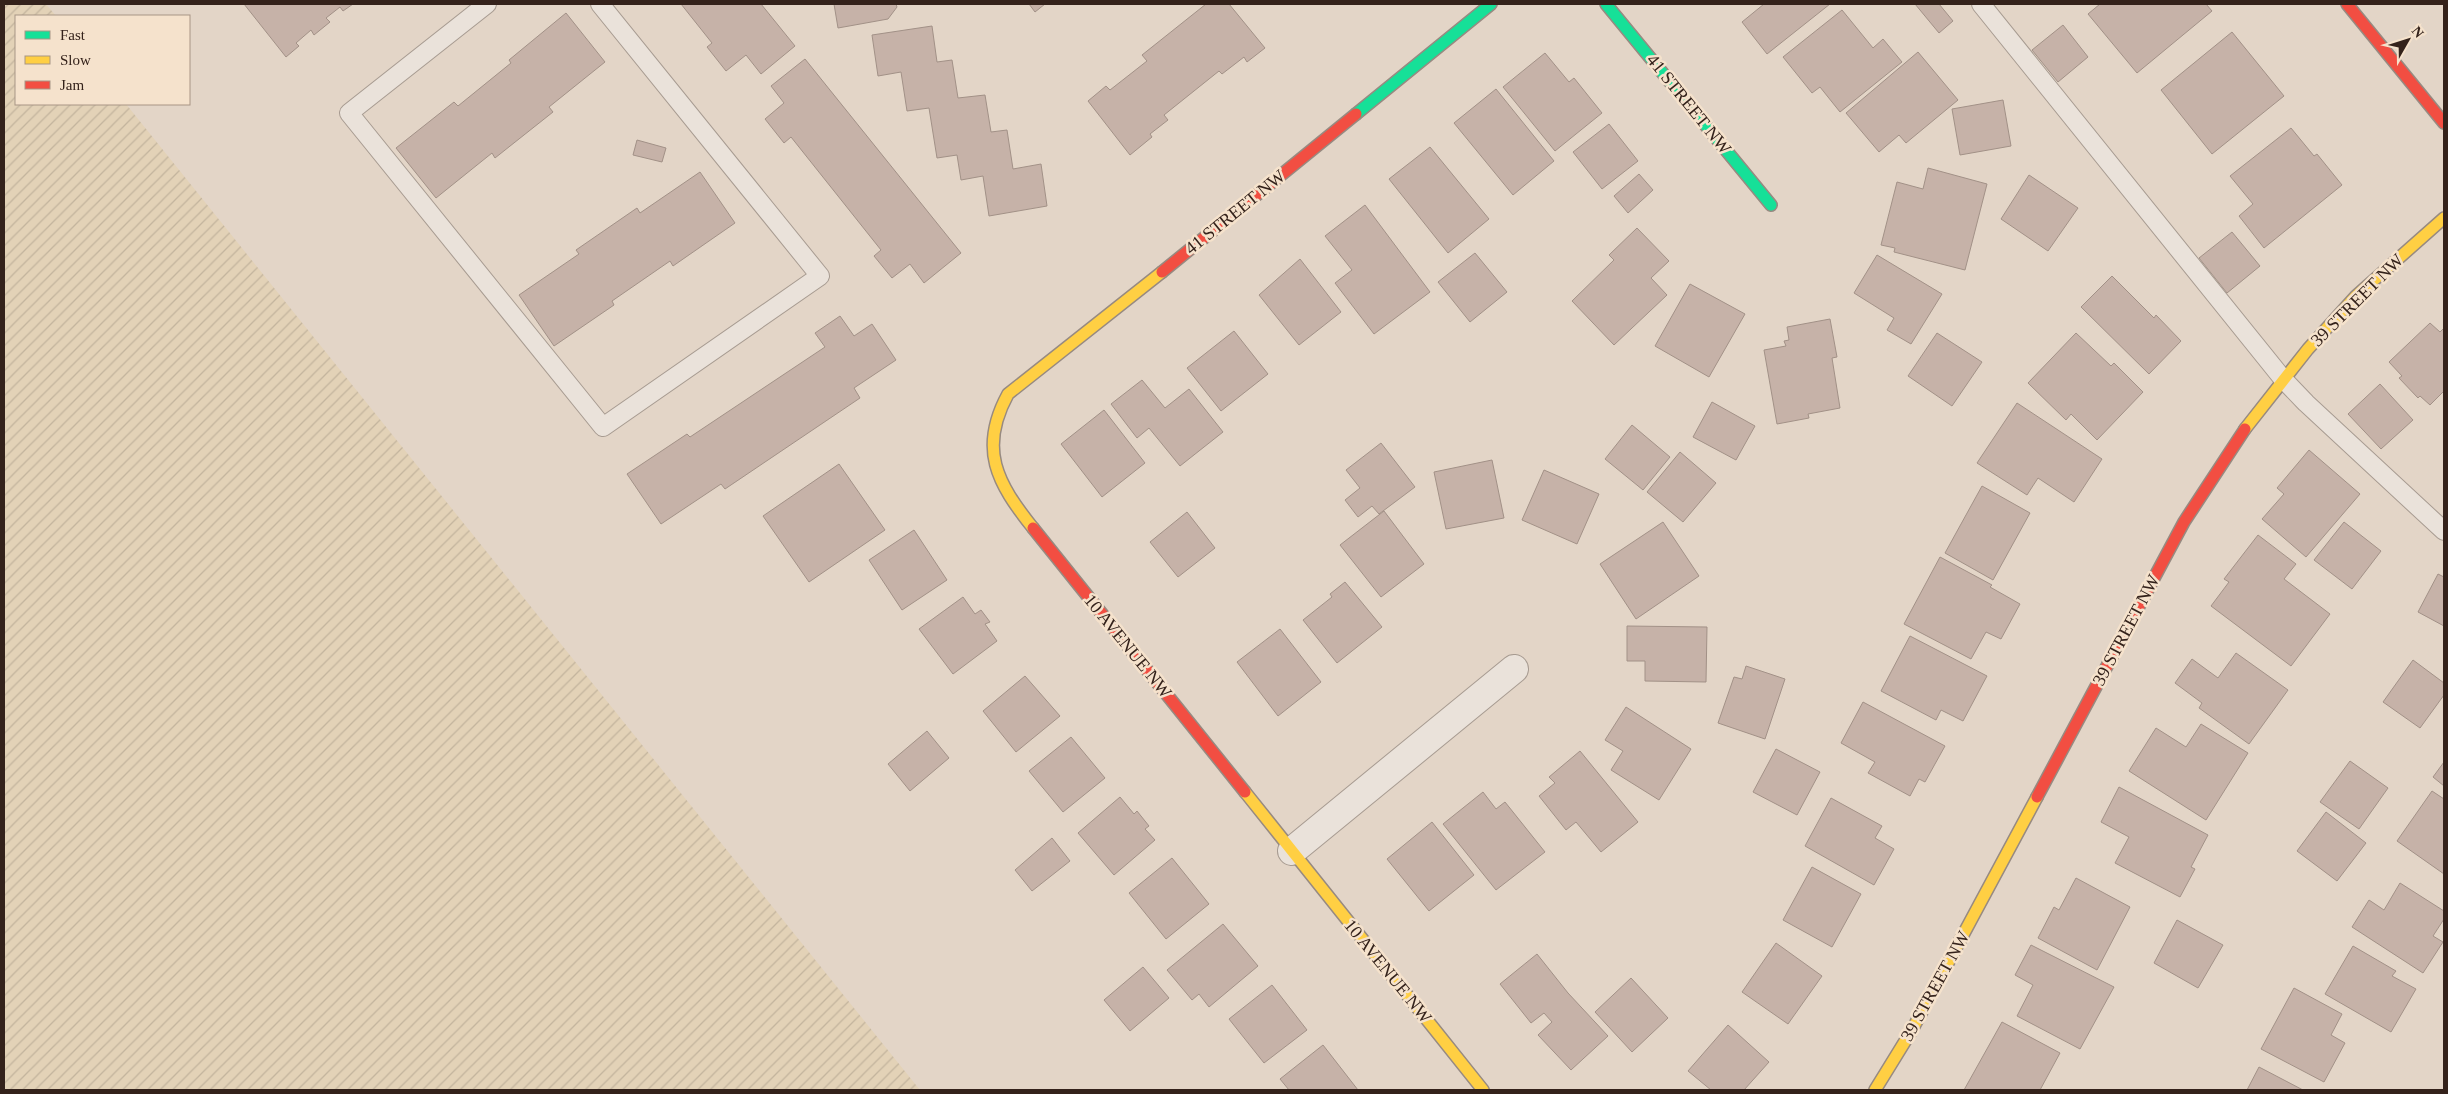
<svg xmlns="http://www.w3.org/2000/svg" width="2448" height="1094" viewBox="0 0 2448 1094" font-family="'Times New Roman',serif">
	<defs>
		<pattern id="farmland-furrows" width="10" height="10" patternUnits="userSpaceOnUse" patternTransform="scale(1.25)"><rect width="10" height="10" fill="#e3d2b7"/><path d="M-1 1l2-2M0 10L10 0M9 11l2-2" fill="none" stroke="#c3b49d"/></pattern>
	</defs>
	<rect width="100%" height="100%" fill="#e3d5c7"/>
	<path fill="url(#farmland-furrows)" d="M 4,4 L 46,4 L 56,16 L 16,16 L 16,104 L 126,104 L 920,1090 L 4,1090 Z"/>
	<g fill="#c6b2a8" stroke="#a29187">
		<path d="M 244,4 L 353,4 L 343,11 L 340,7 L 326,18 L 330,22 L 314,35 L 311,30 L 296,43 L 299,46 L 286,57 Z"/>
		<path d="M 681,4 L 761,4 L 795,46 L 761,74 L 746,55 L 726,71 L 707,47 L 712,43 Z"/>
		<path d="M 834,4 L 896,4 L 897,7 L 888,19 L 838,28 Z"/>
		<path d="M 1029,4 L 1045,4 L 1035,12 Z"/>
		<path d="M 1206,4 L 1229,4 L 1265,48 L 1247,62 L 1244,57 L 1222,74 L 1219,71 L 1164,115 L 1168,120 L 1150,134 L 1152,137 L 1130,155 L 1088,101 L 1106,86 L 1110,90 L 1147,61 L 1142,55 Z"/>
		<path d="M 1764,4 L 1830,4 L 1767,54 L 1742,22 Z"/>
		<path d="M 1915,4 L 1939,4 L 1953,21 L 1939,33 Z"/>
		<path d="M 2100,4 L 2206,4 L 2212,11 L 2137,73 L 2088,14 Z"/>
		<path d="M 1842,10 L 1873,48 L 1883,39 L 1902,62 L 1840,112 L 1820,87 L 1812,93 L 1783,57 Z"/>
		<path d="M 566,13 L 605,62 L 549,107 L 553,112 L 495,158 L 492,153 L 436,198 L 396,148 L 454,102 L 458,106 L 511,63 L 509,60 Z"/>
		<path d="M 2063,25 L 2088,57 L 2058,82 L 2032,50 Z"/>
		<path d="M 932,26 L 937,62 L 952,60 L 958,98 L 985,95 L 991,132 L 1007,130 L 1013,169 L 1041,164 L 1047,206 L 989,216 L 983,176 L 961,180 L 957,155 L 937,158 L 929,108 L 907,111 L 901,72 L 878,76 L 872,35 Z"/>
		<path d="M 2232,32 L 2284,96 L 2212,154 L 2161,90 Z"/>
		<path d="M 1918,52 L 1958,100 L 1906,143 L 1899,135 L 1879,152 L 1846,113 Z"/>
		<path d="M 1545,53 L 1569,82 L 1574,78 L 1602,113 L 1555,151 L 1503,87 Z"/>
		<path d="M 805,59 L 961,253 L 924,283 L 910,264 L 892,278 L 874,256 L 881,250 L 791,137 L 784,143 L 765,119 L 784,103 L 771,86 Z"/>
		<path d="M 1496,89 L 1554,161 L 1513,195 L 1454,123 Z"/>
		<path d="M 2003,100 L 2011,146 L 1960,155 L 1952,109 Z"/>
		<path d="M 1609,124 L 1638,161 L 1602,189 L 1573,152 Z"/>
		<path d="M 2291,128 L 2314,156 L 2317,154 L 2342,185 L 2264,248 L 2239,216 L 2253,204 L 2230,176 Z"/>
		<path d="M 637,140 L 666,148 L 662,162 L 633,155 Z"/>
		<path d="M 1430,147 L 1489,219 L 1448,253 L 1389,179 Z"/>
		<path d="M 1928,168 L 1987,184 L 1965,270 L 1894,252 L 1895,248 L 1881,245 L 1897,182 L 1923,189 Z"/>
		<path d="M 700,172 L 735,223 L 673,266 L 670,261 L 612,301 L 614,305 L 554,346 L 519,295 L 579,254 L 576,250 L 637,208 L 640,213 Z"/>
		<path d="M 1639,174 L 1653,190 L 1628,213 L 1614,196 Z"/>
		<path d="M 2029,175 L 2078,208 L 2048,251 L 2001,219 Z"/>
		<path d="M 1365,205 L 1430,292 L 1374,334 L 1335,283 L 1352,270 L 1325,236 Z"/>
		<path d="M 1637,228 L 1669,261 L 1651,278 L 1667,295 L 1614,345 L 1572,301 L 1614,260 L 1609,255 Z"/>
		<path d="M 2232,232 L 2260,266 L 2227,293 L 2199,258 Z"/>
		<path d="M 1475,253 L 1507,292 L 1470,322 L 1438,282 Z"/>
		<path d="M 1877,255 L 1942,294 L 1911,344 L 1887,330 L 1894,318 L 1854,293 Z"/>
		<path d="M 1300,259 L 1341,312 L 1299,345 L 1259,295 Z"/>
		<path d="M 2112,276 L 2154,318 L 2156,315 L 2181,341 L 2149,374 L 2081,307 Z"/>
		<path d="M 1690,284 L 1745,314 L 1709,377 L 1655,346 Z"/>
		<path d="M 840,316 L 854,336 L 872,324 L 896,360 L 854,388 L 860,398 L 725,489 L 721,484 L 661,524 L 627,474 L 687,434 L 690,437 L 825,347 L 815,333 Z"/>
		<path d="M 1830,319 L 1837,357 L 1832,358 L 1840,408 L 1808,414 L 1809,418 L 1777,424 L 1764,350 L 1786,346 L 1784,341 L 1789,340 L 1787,327 Z"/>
		<path d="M 2430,323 L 2440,332 L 2444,328 L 2444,391 L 2430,405 L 2420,396 L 2418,398 L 2399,378 L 2402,376 L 2389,362 Z"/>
		<path d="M 1234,331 L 1268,374 L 1221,411 L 1187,368 Z"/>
		<path d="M 1937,333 L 1982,362 L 1952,406 L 1908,376 Z"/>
		<path d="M 2076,333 L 2111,366 L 2114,363 L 2143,392 L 2097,440 L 2071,414 L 2066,420 L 2028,383 Z"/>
		<path d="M 1142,380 L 1165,408 L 1189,389 L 1223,432 L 1180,466 L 1149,428 L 1137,438 L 1111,404 Z"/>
		<path d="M 2380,384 L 2413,420 L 2381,449 L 2348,414 Z"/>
		<path d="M 1712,402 L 1755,426 L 1736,460 L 1693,437 Z"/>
		<path d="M 2017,403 L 2102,459 L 2074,502 L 2038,478 L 2027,495 L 1977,463 Z"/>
		<path d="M 1104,410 L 1145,463 L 1102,497 L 1061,444 Z"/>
		<path d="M 1632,425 L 1670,457 L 1643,490 L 1605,459 Z"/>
		<path d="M 1381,443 L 1415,487 L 1379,514 L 1372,506 L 1358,517 L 1345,500 L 1360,488 L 1346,470 Z"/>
		<path d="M 2309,450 L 2360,494 L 2306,557 L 2262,519 L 2284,494 L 2277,488 Z"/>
		<path d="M 1680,452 L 1716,483 L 1683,522 L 1647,492 Z"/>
		<path d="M 1492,460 L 1504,518 L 1446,529 L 1434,472 Z"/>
		<path d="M 839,464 L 885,530 L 809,582 L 763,516 Z"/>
		<path d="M 1544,470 L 1599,494 L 1577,544 L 1522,520 Z"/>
		<path d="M 1982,486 L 2030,513 L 1993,580 L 1945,553 Z"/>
		<path d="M 1384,511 L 1424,564 L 1381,597 L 1340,545 Z"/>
		<path d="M 1187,512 L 1215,548 L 1178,577 L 1150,542 Z"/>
		<path d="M 1663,522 L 1699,576 L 1636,619 L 1600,564 Z"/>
		<path d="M 2344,522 L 2381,551 L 2352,589 L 2314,560 Z"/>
		<path d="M 914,530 L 947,580 L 902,610 L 869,560 Z"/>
		<path d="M 2258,535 L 2296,564 L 2284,579 L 2330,614 L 2291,666 L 2211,606 L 2229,582 L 2224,579 Z"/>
		<path d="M 1940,557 L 1992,585 L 1990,587 L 2020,604 L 2001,639 L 1986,632 L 1971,659 L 1904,624 Z"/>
		<path d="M 2438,574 L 2444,577 L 2444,626 L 2418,612 Z"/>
		<path d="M 1345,582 L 1382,627 L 1337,663 L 1303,620 L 1332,597 L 1330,594 Z"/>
		<path d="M 963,597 L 975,614 L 981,610 L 990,622 L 985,624 L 997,641 L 953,674 L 919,629 Z"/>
		<path d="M 1627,626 L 1707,627 L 1706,682 L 1645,681 L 1645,661 L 1627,661 Z"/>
		<path d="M 1280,629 L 1321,682 L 1278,716 L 1237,662 Z"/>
		<path d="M 1910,636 L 1987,676 L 1963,721 L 1941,710 L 1936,720 L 1881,691 Z"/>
		<path d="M 2236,653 L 2288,690 L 2249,744 L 2199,708 L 2202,703 L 2175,683 L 2192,659 L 2218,678 Z"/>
		<path d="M 2413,660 L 2444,683 L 2444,695 L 2420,728 L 2383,702 Z"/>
		<path d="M 1746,666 L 1785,679 L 1765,739 L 1718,723 L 1734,677 L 1742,679 Z"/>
		<path d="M 1025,676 L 1060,716 L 1016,752 L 983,711 Z"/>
		<path d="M 1863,702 L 1945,746 L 1925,782 L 1919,779 L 1910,796 L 1868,773 L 1875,762 L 1841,743 Z"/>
		<path d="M 1626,707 L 1691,749 L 1659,800 L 1611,770 L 1623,751 L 1605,740 Z"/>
		<path d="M 2201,724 L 2248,753 L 2206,820 L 2129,771 L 2156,728 L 2186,747 Z"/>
		<path d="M 927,731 L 949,758 L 910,791 L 888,764 Z"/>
		<path d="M 1071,737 L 1105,778 L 1063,812 L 1029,771 Z"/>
		<path d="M 1776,749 L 1820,772 L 1797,815 L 1753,792 Z"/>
		<path d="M 1580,751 L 1638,822 L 1601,852 L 1576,822 L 1566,830 L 1539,796 L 1555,783 L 1549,777 Z"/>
		<path d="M 2350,761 L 2388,788 L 2359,829 L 2320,802 Z"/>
		<path d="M 2444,762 L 2444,786 L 2433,777 Z"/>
		<path d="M 2119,787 L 2208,835 L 2191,867 L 2195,869 L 2180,897 L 2115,863 L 2129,837 L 2101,822 Z"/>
		<path d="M 2432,791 L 2444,799 L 2444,874 L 2397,841 Z"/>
		<path d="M 1483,792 L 1496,809 L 1505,802 L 1545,852 L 1496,890 L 1443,824 Z"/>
		<path d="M 1120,797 L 1134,814 L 1137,811 L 1149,826 L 1145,829 L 1155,840 L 1114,875 L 1078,833 Z"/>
		<path d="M 1831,798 L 1882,826 L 1875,838 L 1894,849 L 1874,885 L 1805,846 Z"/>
		<path d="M 2326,812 L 2366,843 L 2337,881 L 2297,851 Z"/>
		<path d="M 1432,822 L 1474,875 L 1429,911 L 1387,859 Z"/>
		<path d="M 1052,838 L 1070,861 L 1032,891 L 1015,870 Z"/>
		<path d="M 1172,858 L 1209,904 L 1166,939 L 1129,893 Z"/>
		<path d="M 1812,867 L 1861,894 L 1832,947 L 1783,920 Z"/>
		<path d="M 2076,878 L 2130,907 L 2097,970 L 2038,938 L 2054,907 L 2059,910 Z"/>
		<path d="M 2400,883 L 2444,911 L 2444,919 L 2433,936 L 2443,942 L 2423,973 L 2352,927 L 2369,900 L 2384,910 Z"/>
		<path d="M 2177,920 L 2223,945 L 2198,988 L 2154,963 Z"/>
		<path d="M 1223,924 L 1258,966 L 1209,1007 L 1199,994 L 1192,1000 L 1167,970 Z"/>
		<path d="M 1776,943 L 1822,976 L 1788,1024 L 1742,992 Z"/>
		<path d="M 2031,945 L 2114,987 L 2080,1049 L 2017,1016 L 2033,985 L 2015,975 Z"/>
		<path d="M 2353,946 L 2396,971 L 2392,976 L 2416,989 L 2391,1032 L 2325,994 Z"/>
		<path d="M 1537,954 L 1568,993 L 1608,1036 L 1571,1070 L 1538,1035 L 1552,1022 L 1544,1013 L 1531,1023 L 1500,984 Z"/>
		<path d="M 1143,967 L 1169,998 L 1130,1031 L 1104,1000 Z"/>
		<path d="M 1631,978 L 1668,1018 L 1632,1052 L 1595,1012 Z"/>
		<path d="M 1272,985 L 1307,1030 L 1264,1063 L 1229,1019 Z"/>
		<path d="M 2294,988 L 2342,1014 L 2331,1035 L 2345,1043 L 2324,1082 L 2261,1049 Z"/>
		<path d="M 2002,1022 L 2060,1053 L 2040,1090 L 1964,1090 Z"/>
		<path d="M 1728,1025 L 1769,1062 L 1744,1090 L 1711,1090 L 1688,1071 Z"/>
		<path d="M 1323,1045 L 1358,1090 L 1289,1090 L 1280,1079 Z"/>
		<path d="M 2259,1067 L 2303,1090 L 2247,1090 Z"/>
	</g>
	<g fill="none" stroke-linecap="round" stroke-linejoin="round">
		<g stroke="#a79b91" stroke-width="20">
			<g id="lane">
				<path d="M 487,4 L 349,113 L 603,427 L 820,276 L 600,4"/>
				<path d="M 1981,4 L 2283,379 L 2306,403 L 2444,531"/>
			</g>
		</g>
		<g stroke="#a79b91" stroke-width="30">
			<path id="street" d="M 1292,851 L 1514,669"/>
		</g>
		<g stroke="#978a81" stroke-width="14">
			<g id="fast">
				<path d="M 1606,4 L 1771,205"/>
				<path d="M 1356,114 L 1491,4"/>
			</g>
		</g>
		<g stroke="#978a81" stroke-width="14">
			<g id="slow">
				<path d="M 2245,429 L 2308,349 L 2356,296 L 2444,218"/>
				<path d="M 1033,528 C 997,483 978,449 1008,394 L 1162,272"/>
				<path d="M 1245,792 L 1483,1090"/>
				<path d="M 1875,1090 L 1912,1030 L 2037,797"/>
			</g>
		</g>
		<g stroke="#978a81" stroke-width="14">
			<g id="jam">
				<path d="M 2347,4 L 2444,123"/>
				<path d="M 1162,272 L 1356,114"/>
				<path d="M 1033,528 L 1245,792"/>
				<path d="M 2037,797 L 2184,522 L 2245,429"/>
			</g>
		</g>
		<use href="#lane" stroke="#eae2da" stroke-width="18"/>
		<use href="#street" stroke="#eae2da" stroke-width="28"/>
		<use href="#fast" stroke="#16e098" stroke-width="11"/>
		<use href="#slow" stroke="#ffcf43" stroke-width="11"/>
		<use href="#jam" stroke="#f24e42" stroke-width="11"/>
	</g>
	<g text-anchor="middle" stroke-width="5" stroke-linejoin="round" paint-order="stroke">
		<g font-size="18" fill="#34221b" stroke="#f5e2cc">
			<text transform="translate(1689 104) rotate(51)" y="6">41 STREET NW</text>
			<text transform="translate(1235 212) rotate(-39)" y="6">41 STREET NW</text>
			<text transform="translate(2357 300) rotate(-45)" y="6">39 STREET NW</text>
			<text transform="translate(2126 630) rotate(-62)" y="6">39 STREET NW</text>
			<text transform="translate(1128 646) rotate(51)" y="6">10 AVENUE NW</text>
			<text transform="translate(1388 971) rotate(51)" y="6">10 AVENUE NW</text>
			<text transform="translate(1935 986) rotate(-61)" y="6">39 STREET NW</text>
		</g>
	</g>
	<rect width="2448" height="1094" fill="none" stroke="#34221b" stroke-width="10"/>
	<rect x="15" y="15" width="175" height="90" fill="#f5e2cc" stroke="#a89585"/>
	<rect x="25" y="31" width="25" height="8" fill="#16e098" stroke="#a89585"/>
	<text x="60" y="40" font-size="15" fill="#34221b">Fast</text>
	<rect x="25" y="56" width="25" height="8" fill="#ffcf43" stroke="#a89585"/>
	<text x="60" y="65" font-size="15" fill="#34221b">Slow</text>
	<rect x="25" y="81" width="25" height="8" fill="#f24e42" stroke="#a89585"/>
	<text x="60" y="90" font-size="15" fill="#34221b">Jam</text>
	<g transform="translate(2408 40) rotate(51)" stroke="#f5e2cc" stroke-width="4" paint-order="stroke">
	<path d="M0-4L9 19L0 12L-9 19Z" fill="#34221b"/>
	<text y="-8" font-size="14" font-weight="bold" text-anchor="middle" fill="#34221b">N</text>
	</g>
</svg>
